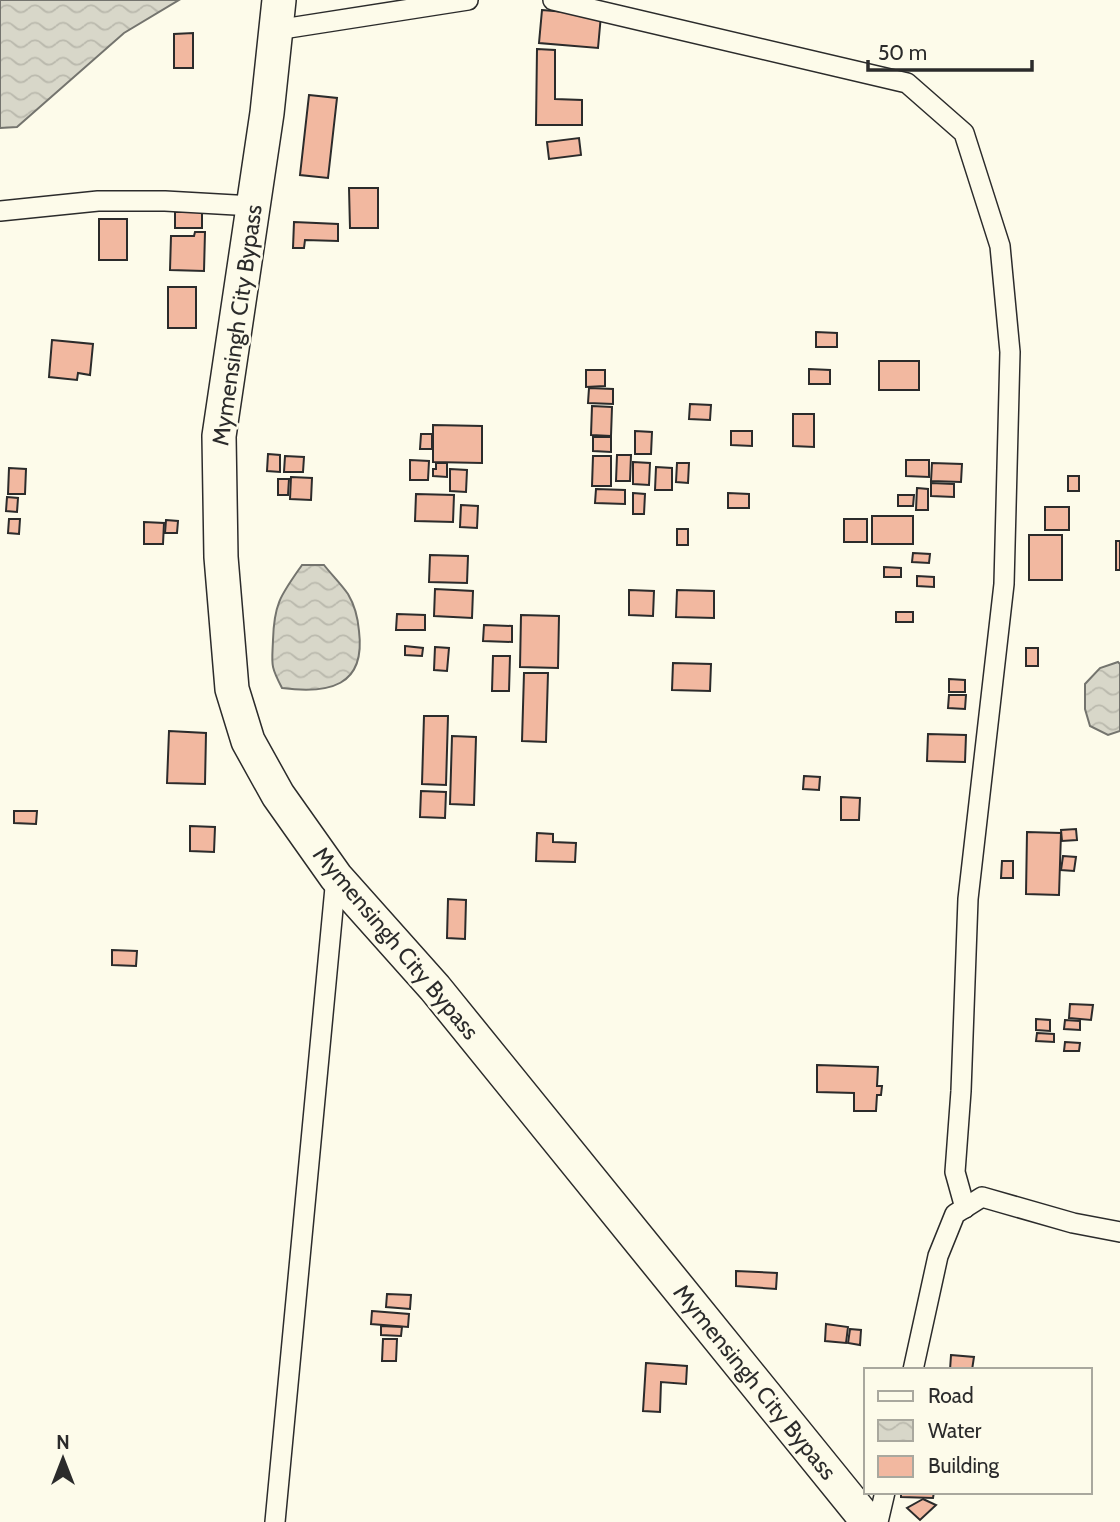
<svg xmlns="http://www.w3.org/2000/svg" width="1120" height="1522" viewBox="0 0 1120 1522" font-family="Cabin,sans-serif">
	<defs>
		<pattern id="water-waves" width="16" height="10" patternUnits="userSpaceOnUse" patternTransform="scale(1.75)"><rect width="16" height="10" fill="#d8d7c9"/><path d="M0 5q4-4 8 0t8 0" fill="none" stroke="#bab9ad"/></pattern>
	</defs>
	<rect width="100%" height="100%" fill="#fdfbea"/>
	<g fill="url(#water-waves)" stroke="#74746e" stroke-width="2">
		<path d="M 0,0 L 179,0 L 124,33 L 17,127 L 0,128 Z"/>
		<path d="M 302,565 L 324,565 C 331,574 341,584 348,594 C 354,604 358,619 359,631 C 366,687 328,694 282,688 C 270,665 272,665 273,640 C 274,603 281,595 302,565 Z"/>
		<path d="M 1118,662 L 1120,664 L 1120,731 L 1108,735 L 1090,726 L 1085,709 L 1085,684 L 1100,668 Z"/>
	</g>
	<g fill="#f2b8a0" stroke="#2b2b2b" stroke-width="2">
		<path d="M 542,10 L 601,15 L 598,48 L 539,43 Z"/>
		<path d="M 193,33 L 193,68 L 174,68 L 174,34 Z"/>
		<path d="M 537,49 L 555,50 L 555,99 L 582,100 L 582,125 L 536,125 Z"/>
		<path d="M 309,95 L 337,98 L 328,178 L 300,175 Z"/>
		<path d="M 579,138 L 581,155 L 549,159 L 547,142 Z"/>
		<path d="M 349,188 L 378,188 L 378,228 L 350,228 Z"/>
		<rect x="175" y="212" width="27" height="16"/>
		<rect x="99" y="219" width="28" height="41"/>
		<path d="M 294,222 L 338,224 L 338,241 L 305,240 L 304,248 L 293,248 Z"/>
		<path d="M 195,232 L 205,232 L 204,271 L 170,270 L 171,236 L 194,236 Z"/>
		<rect x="168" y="287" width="28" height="41"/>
		<path d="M 816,332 L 837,333 L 837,347 L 816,347 Z"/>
		<path d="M 52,340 L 93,344 L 90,375 L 78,373 L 77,380 L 49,377 Z"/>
		<rect x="879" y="361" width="40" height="29"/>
		<path d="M 809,369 L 830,370 L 830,384 L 809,384 Z"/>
		<path d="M 586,370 L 605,370 L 605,386 L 586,387 Z"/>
		<path d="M 589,388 L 613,389 L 613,404 L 588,403 Z"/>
		<path d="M 690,404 L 711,405 L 710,420 L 689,419 Z"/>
		<path d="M 592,406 L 612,407 L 611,436 L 591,435 Z"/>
		<path d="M 793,414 L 814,414 L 814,447 L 793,446 Z"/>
		<path d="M 433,425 L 482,426 L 482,463 L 433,462 Z"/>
		<path d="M 635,431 L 652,432 L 651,454 L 635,454 Z"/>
		<path d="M 731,431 L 752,431 L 752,446 L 731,445 Z"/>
		<path d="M 421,434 L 432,434 L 432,449 L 420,449 Z"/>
		<path d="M 593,437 L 611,437 L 611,452 L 593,451 Z"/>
		<path d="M 268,454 L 280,455 L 280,472 L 267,471 Z"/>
		<path d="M 617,455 L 631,455 L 630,481 L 616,481 Z"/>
		<path d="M 285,456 L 304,457 L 303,472 L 284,472 Z"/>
		<path d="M 593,456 L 611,456 L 611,486 L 592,486 Z"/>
		<path d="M 410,460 L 429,461 L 428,480 L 410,480 Z"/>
		<path d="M 906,460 L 929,460 L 929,477 L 906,476 Z"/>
		<path d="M 633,462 L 650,463 L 649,485 L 633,484 Z"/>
		<path d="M 436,463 L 447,463 L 447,477 L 433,476 L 433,469 L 436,469 Z"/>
		<path d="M 677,463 L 689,463 L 688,483 L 676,482 Z"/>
		<path d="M 932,463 L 962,464 L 961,482 L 931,481 Z"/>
		<path d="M 656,467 L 672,468 L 672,490 L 655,490 Z"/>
		<path d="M 9,468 L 26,469 L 25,494 L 8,494 Z"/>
		<path d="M 450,469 L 467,470 L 466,492 L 450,491 Z"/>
		<rect x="1068" y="476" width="11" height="15"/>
		<path d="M 291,477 L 312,478 L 311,500 L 290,499 Z"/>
		<path d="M 278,479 L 289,479 L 288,495 L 278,495 Z"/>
		<path d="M 931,483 L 954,484 L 954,497 L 931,496 Z"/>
		<path d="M 917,488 L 928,489 L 928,510 L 916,510 Z"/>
		<path d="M 596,489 L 625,490 L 625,504 L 595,503 Z"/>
		<path d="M 633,493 L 645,494 L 644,514 L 633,514 Z"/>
		<path d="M 728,493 L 749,494 L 749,508 L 728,508 Z"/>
		<path d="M 416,494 L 454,495 L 453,522 L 415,521 Z"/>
		<path d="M 898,495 L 914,495 L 913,506 L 898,506 Z"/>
		<path d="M 7,497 L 18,498 L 17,512 L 6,511 Z"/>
		<path d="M 461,505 L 478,506 L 477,528 L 460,527 Z"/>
		<rect x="1045" y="507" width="24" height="23"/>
		<rect x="872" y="516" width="41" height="28"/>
		<path d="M 9,519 L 20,519 L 19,534 L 8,533 Z"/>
		<rect x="844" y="519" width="23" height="23"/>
		<path d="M 166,520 L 178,521 L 177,533 L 165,533 Z"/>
		<path d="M 144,522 L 164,523 L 163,544 L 144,544 Z"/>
		<rect x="677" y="529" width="11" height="16"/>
		<rect x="1029" y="535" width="33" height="45"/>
		<rect x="1116" y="541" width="4" height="29"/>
		<path d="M 913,553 L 930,554 L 929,563 L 912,562 Z"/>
		<path d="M 430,555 L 468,556 L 467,583 L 429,582 Z"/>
		<path d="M 884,567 L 901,568 L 901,577 L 884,577 Z"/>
		<path d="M 917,576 L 934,577 L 934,587 L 917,586 Z"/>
		<path d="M 435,589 L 473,591 L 472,618 L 434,616 Z"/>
		<path d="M 629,590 L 654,591 L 653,616 L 629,615 Z"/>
		<path d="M 677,590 L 714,591 L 714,618 L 676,617 Z"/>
		<rect x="896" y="612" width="17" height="10"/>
		<path d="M 397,614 L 425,615 L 425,630 L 396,630 Z"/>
		<path d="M 521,615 L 559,616 L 558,668 L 520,667 Z"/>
		<path d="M 484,625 L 512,626 L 512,642 L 483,641 Z"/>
		<path d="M 405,646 L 423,648 L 422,656 L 405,655 Z"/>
		<path d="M 435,647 L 449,648 L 447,671 L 434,670 Z"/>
		<rect x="1026" y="648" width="12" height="18"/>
		<path d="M 493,656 L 510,656 L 509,691 L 492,691 Z"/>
		<path d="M 673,663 L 711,664 L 710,691 L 672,690 Z"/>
		<path d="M 524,673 L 548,673 L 546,742 L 522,741 Z"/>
		<path d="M 949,679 L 965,680 L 965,692 L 949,692 Z"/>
		<path d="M 949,695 L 966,695 L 965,709 L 948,708 Z"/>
		<path d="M 424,716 L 448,716 L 446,785 L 422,784 Z"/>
		<path d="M 169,731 L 206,733 L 205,784 L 167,783 Z"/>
		<path d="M 928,734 L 966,735 L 965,762 L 927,761 Z"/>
		<path d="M 452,736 L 476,737 L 474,805 L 450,804 Z"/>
		<path d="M 804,776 L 820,777 L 819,790 L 803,789 Z"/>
		<path d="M 421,791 L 446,792 L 445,818 L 420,817 Z"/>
		<path d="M 841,797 L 860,798 L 859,820 L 841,820 Z"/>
		<path d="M 14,811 L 37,811 L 36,824 L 14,823 Z"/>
		<path d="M 190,826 L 215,827 L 214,852 L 190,851 Z"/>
		<path d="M 1076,829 L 1077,840 L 1062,841 L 1061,830 Z"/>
		<path d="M 1027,832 L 1061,833 L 1059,895 L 1026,894 Z"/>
		<path d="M 537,833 L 553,834 L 553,842 L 576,843 L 575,862 L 536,861 Z"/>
		<path d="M 1063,856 L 1076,857 L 1074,871 L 1061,870 Z"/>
		<path d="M 1002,861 L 1013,861 L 1013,878 L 1001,878 Z"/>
		<path d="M 448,899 L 466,900 L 465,939 L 447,938 Z"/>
		<path d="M 112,950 L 137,951 L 136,966 L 112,965 Z"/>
		<path d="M 1070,1004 L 1093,1005 L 1091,1020 L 1069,1018 Z"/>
		<path d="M 1036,1019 L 1050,1020 L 1050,1031 L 1036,1030 Z"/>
		<path d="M 1065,1020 L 1080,1021 L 1080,1030 L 1064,1029 Z"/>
		<path d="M 1037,1033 L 1054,1034 L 1054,1042 L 1036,1041 Z"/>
		<path d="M 1065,1042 L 1080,1043 L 1079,1051 L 1064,1051 Z"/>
		<path d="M 817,1065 L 878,1067 L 877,1086 L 882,1086 L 881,1095 L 877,1095 L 876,1111 L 854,1111 L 854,1093 L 817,1092 Z"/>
		<path d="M 736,1271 L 777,1273 L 776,1289 L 736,1286 Z"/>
		<path d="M 387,1294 L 411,1295 L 410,1309 L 386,1307 Z"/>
		<path d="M 372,1311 L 409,1314 L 408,1327 L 371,1324 Z"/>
		<path d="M 826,1324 L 848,1327 L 846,1343 L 825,1341 Z"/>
		<path d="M 381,1326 L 402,1327 L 401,1336 L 381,1335 Z"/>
		<path d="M 850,1329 L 861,1330 L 860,1345 L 848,1343 Z"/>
		<path d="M 383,1339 L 397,1339 L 396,1361 L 382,1361 Z"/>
		<path d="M 951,1355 L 974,1357 L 972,1370 L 950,1370 Z"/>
		<path d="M 646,1363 L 687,1366 L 686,1384 L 661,1382 L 660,1412 L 643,1411 Z"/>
		<path d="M 901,1492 L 934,1492 L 933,1498 L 901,1497 Z"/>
		<path d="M 923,1499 L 936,1505 L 920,1520 L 907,1508 Z"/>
	</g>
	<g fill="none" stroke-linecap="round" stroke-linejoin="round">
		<g stroke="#2b2b2b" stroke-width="22">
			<g id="minor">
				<path d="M 553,0 L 907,83 L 964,133 L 1000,246 L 1010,352 L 1004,584 L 968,899 L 961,1091 L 955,1172 L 965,1208"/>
				<path d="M 276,30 L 468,0"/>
				<path d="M 0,211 L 98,201 L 165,201 L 253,206"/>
				<path d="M 913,1370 L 938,1256 L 955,1214 L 982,1197 L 1073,1223 L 1120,1232"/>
				<path d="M 275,1522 L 336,877"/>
				<path d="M 878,1522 L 885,1492"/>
			</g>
		</g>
		<g stroke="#2b2b2b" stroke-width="36">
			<path id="trunk" d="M 279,0 L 267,113 L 219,436 L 221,557 L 232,689 L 248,741 L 278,795 L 336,877 L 435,988 L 868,1522"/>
		</g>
		<use href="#minor" stroke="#fdfbea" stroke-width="19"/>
		<use href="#trunk" stroke="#fdfbea" stroke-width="33"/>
	</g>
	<g text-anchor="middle" stroke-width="5" stroke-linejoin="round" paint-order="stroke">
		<g font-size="23" fill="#2b2b2b" stroke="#fdfbea">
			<text transform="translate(237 325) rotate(-82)" y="8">Mymensingh City Bypass</text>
			<text transform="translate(396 943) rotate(50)" y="8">Mymensingh City Bypass</text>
			<text transform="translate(755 1382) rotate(51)" y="8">Mymensingh City Bypass</text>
		</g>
	</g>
	<rect x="864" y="1368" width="228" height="126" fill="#fdfbea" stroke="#a9a89e" stroke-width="2"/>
	<rect x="878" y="1391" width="35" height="10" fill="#fdfbea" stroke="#a9a89e" stroke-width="2"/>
	<text x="928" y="1403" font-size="21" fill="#2b2b2b">Road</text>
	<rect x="878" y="1420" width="35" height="21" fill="url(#water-waves)" stroke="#a9a89e" stroke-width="2"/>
	<text x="928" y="1438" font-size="21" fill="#2b2b2b">Water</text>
	<rect x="878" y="1456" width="35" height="21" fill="#f2b8a0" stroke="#a9a89e" stroke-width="2"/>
	<text x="928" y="1473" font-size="21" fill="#2b2b2b">Building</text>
	<g transform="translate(63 1459)" stroke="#fdfbea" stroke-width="5" paint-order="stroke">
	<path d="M0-5L12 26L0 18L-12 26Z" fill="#2b2b2b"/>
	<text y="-10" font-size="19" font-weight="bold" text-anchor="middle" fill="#2b2b2b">N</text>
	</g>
	<path d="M868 60v10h164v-10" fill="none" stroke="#2b2b2b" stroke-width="3.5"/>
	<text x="878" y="60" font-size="21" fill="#2b2b2b" stroke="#fdfbea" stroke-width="5" paint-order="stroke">50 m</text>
</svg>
